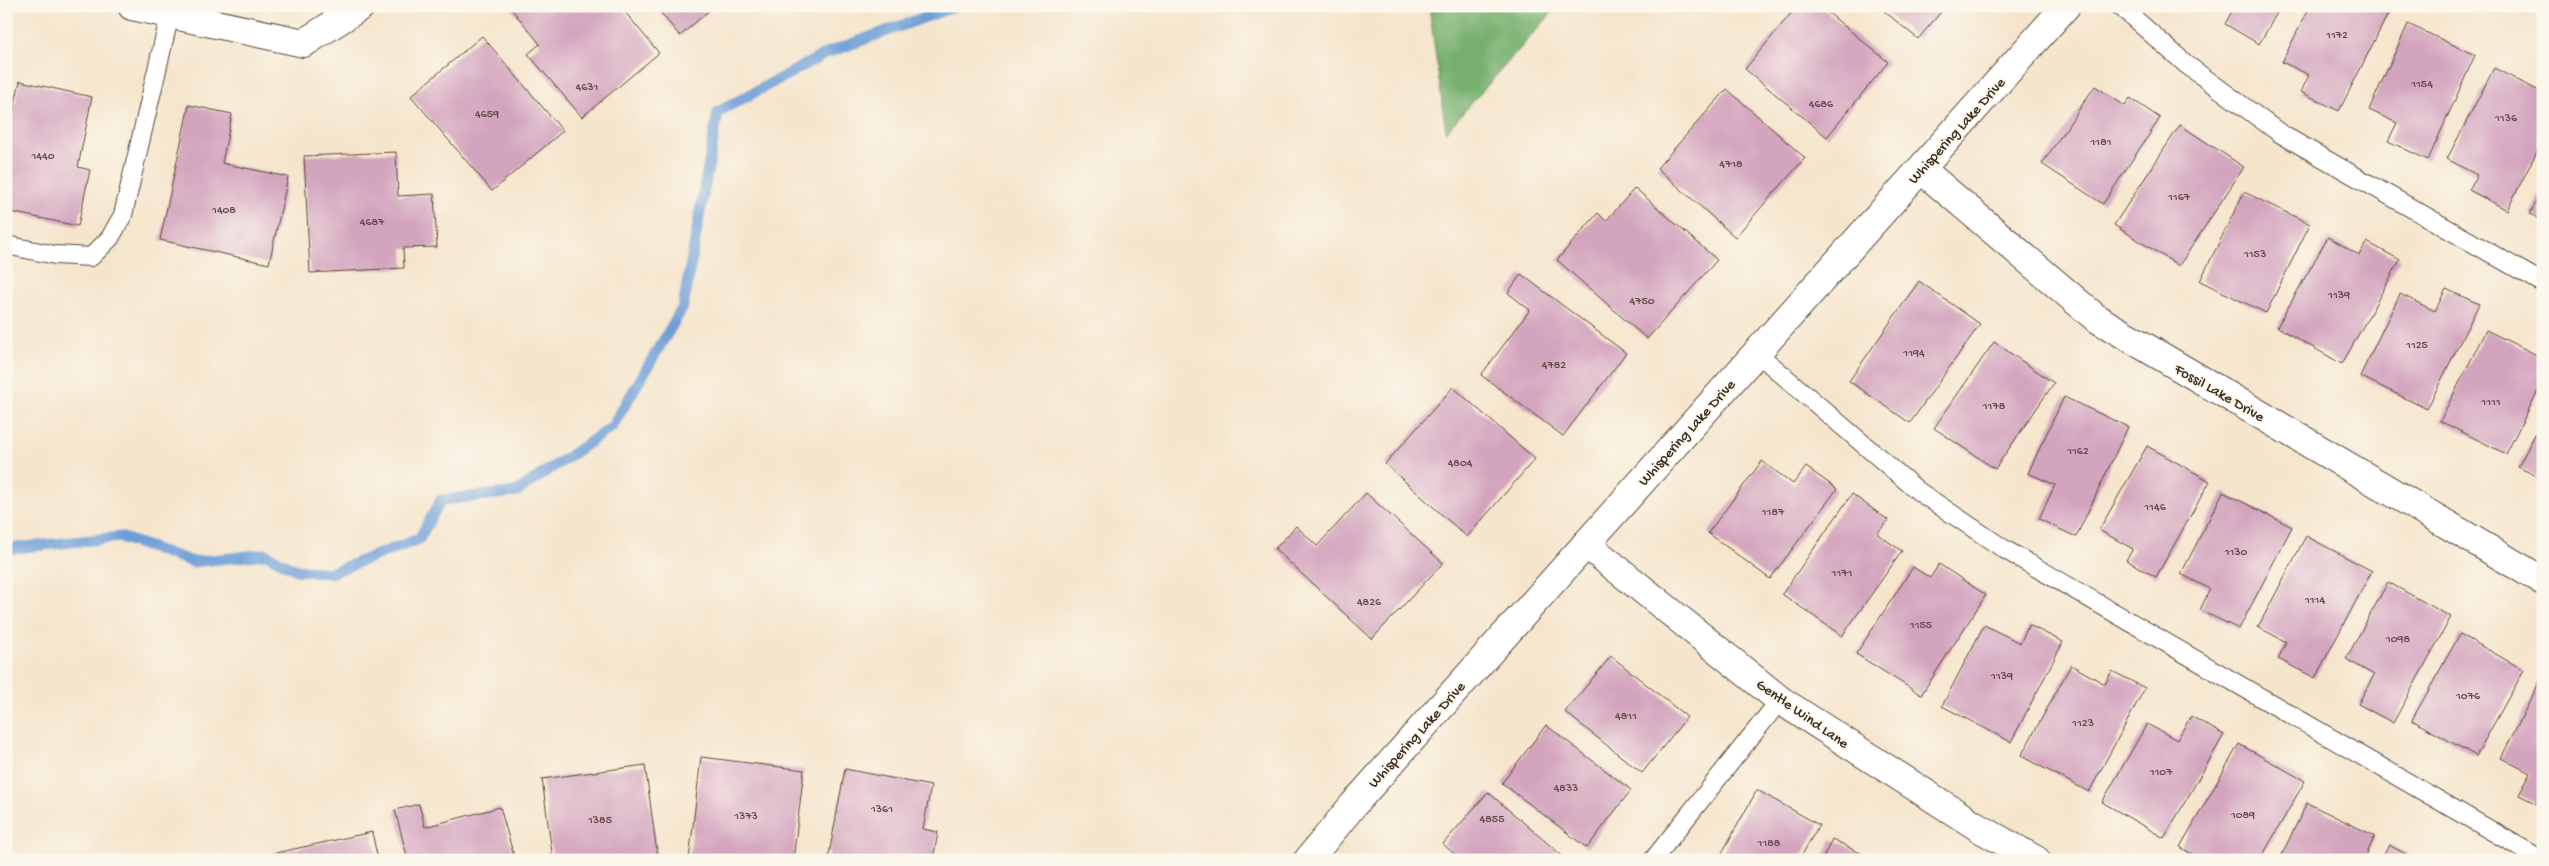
<svg xmlns="http://www.w3.org/2000/svg" width="2549" height="866" viewBox="0 0 2549 866" font-family="'Gochi Hand',sans-serif">
	<rect width="100%" height="100%" fill="#fbf7ec"/>
	<filter id="ink" filterUnits="userSpaceOnUse"><feTurbulence type="fractalNoise" baseFrequency=".02" numOctaves="2"/><feDisplacementMap in="SourceGraphic" scale="10" xChannelSelector="R" yChannelSelector="G"/><feConvolveMatrix kernelMatrix="1 2 1 2 8 2 1 2 1" color-interpolation-filters="sRGB"/></filter>
	<filter id="wash" filterUnits="userSpaceOnUse"><feTurbulence type="fractalNoise" baseFrequency=".0096" numOctaves="4" result="noise"/><feDisplacementMap in="SourceGraphic" scale="20" xChannelSelector="R" yChannelSelector="G"/><feGaussianBlur stdDeviation="1.12" result="paint"/><feColorMatrix in="noise" values="0 0 0 0 0 0 0 0 0 0 0 0 0 0 0 0 0 1.4 0 .05"/><feComposite in="paint" operator="in"/></filter>
	<g filter="url(#wash)">
		<rect width="100%" height="100%" fill="#f5e5cc"/>
		<path fill="#77b06e" stroke="#596d46" d="M 1429,6 L 1558,6 L 1446,132 Z"/>
		<g fill="none" stroke-linecap="round" stroke-linejoin="round">
			<path stroke="#6d9ed7" stroke-width="11" d="M 6,549 L 120,537 L 193,562 L 266,554 L 296,570 L 330,573 L 419,539 L 441,500 L 516,492 L 612,427 L 683,307 L 718,112 L 827,53 L 955,6"/>
		</g>
		<g id="blocks">
			<g fill="#d3a4be">
				<path d="M 509,6 L 620,6 L 659,53 L 582,117 L 528,54 L 540,44 Z"/>
				<path d="M 655,6 L 714,6 L 680,36 Z"/>
				<path d="M 1797,6 L 1820,6 L 1888,62 L 1827,137 L 1745,69 Z"/>
				<path d="M 1878,6 L 1946,6 L 1918,39 Z"/>
				<path d="M 2235,6 L 2281,6 L 2259,44 L 2225,24 Z"/>
				<path d="M 2310,6 L 2392,6 L 2339,111 L 2301,92 L 2309,75 L 2282,62 Z"/>
				<path d="M 2408,24 L 2475,55 L 2428,160 L 2388,141 L 2397,123 L 2369,110 Z"/>
				<path d="M 482,36 L 563,131 L 492,191 L 411,96 Z"/>
				<path d="M 2494,68 L 2543,93 L 2543,140 L 2507,210 L 2469,190 L 2477,175 L 2447,159 Z"/>
				<path d="M 20,81 L 92,97 L 78,167 L 90,170 L 78,226 L 6,211 L 6,144 Z"/>
				<path d="M 2095,86 L 2125,106 L 2130,98 L 2160,118 L 2103,204 L 2042,164 Z"/>
				<path d="M 1727,89 L 1805,158 L 1735,237 L 1657,168 Z"/>
				<path d="M 189,105 L 232,114 L 222,163 L 288,177 L 269,264 L 160,240 Z"/>
				<path d="M 2180,125 L 2244,167 L 2179,266 L 2114,225 Z"/>
				<path d="M 396,152 L 398,196 L 434,194 L 437,247 L 403,248 L 404,268 L 310,273 L 304,156 Z"/>
				<path d="M 1635,188 L 1717,260 L 1647,339 L 1557,260 L 1598,213 L 1606,221 Z"/>
				<path d="M 2543,188 L 2543,220 L 2530,214 Z"/>
				<path d="M 2244,192 L 2310,224 L 2266,313 L 2200,281 Z"/>
				<path d="M 2328,237 L 2359,255 L 2367,242 L 2400,260 L 2342,364 L 2277,327 Z"/>
				<path d="M 1521,274 L 1626,353 L 1563,436 L 1481,375 L 1530,310 L 1508,293 Z"/>
				<path d="M 1919,281 L 1980,324 L 1910,423 L 1849,381 Z"/>
				<path d="M 2446,289 L 2479,304 L 2427,409 L 2360,376 L 2400,294 L 2435,311 Z"/>
				<path d="M 2486,330 L 2543,358 L 2543,381 L 2506,454 L 2440,421 Z"/>
				<path d="M 1994,342 L 2054,383 L 1995,469 L 1934,428 Z"/>
				<path d="M 1453,387 L 1535,459 L 1467,537 L 1385,464 Z"/>
				<path d="M 2064,397 L 2128,427 L 2076,537 L 2039,519 L 2055,485 L 2028,473 Z"/>
				<path d="M 2543,419 L 2543,479 L 2518,467 Z"/>
				<path d="M 2147,446 L 2210,481 L 2156,577 L 2126,560 L 2133,549 L 2099,530 Z"/>
				<path d="M 1762,461 L 1793,484 L 1806,467 L 1837,489 L 1770,579 L 1708,533 Z"/>
				<path d="M 2223,492 L 2292,527 L 2239,629 L 2200,610 L 2210,589 L 2181,574 Z"/>
				<path d="M 1366,493 L 1443,563 L 1372,639 L 1275,549 L 1296,526 L 1317,546 Z"/>
				<path d="M 1852,494 L 1888,520 L 1877,534 L 1902,551 L 1842,636 L 1782,594 Z"/>
				<path d="M 2306,536 L 2372,571 L 2315,678 L 2278,659 L 2286,642 L 2258,627 Z"/>
				<path d="M 1939,564 L 1986,595 L 1921,695 L 1856,654 L 1913,567 L 1930,578 Z"/>
				<path d="M 2388,582 L 2451,617 L 2393,723 L 2358,704 L 2374,675 L 2346,659 Z"/>
				<path d="M 1984,625 L 2020,643 L 2029,625 L 2063,642 L 2011,742 L 1942,706 Z"/>
				<path d="M 2460,634 L 2524,670 L 2476,756 L 2412,720 Z"/>
				<path d="M 1611,656 L 1687,717 L 1642,773 L 1565,712 Z"/>
				<path d="M 2071,665 L 2105,684 L 2112,671 L 2145,688 L 2089,792 L 2021,756 Z"/>
				<path d="M 2543,675 L 2543,807 L 2519,795 L 2530,773 L 2501,758 Z"/>
				<path d="M 2191,716 L 2224,735 L 2164,838 L 2102,802 L 2147,724 L 2177,740 Z"/>
				<path d="M 1546,725 L 1631,790 L 1587,848 L 1502,783 Z"/>
				<path d="M 2239,744 L 2305,781 L 2260,860 L 2202,860 L 2180,847 Z"/>
				<path d="M 701,757 L 804,770 L 793,860 L 689,860 Z"/>
				<path d="M 645,765 L 658,860 L 553,860 L 542,779 Z"/>
				<path d="M 845,769 L 931,786 L 923,829 L 938,832 L 933,860 L 828,860 Z"/>
				<path d="M 1757,790 L 1819,825 L 1799,860 L 1718,860 Z"/>
				<path d="M 1488,792 L 1567,860 L 1461,860 L 1443,844 Z"/>
				<path d="M 2307,803 L 2375,836 L 2364,860 L 2279,860 Z"/>
				<path d="M 419,804 L 425,827 L 500,807 L 515,860 L 408,860 L 395,810 Z"/>
				<path d="M 372,832 L 378,860 L 273,860 L 271,854 Z"/>
				<path d="M 1832,839 L 1874,860 L 1822,860 Z"/>
				<path d="M 2389,845 L 2417,860 L 2381,860 Z"/>
			</g>
		</g>
	</g>
	<g filter="url(#ink)">
		<use href="#blocks" fill-opacity="0" stroke="#574638" stroke-width="1"/>
		<g fill="none" stroke-linecap="round" stroke-linejoin="round">
			<g stroke="#574638" stroke-width="20">
				<g id="lane">
					<path d="M 2120,6 L 2187,65 L 2281,134 L 2543,283"/>
					<path d="M 6,245 L 55,255 L 91,257 L 110,238 L 123,215 L 170,14"/>
					<path d="M 1757,353 L 1918,491 L 2004,549 L 2542,860"/>
					<path d="M 1653,860 L 1780,700"/>
				</g>
			</g>
			<g stroke="#574638" stroke-width="30">
				<g id="street">
					<path d="M 132,6 L 304,43 L 361,6"/>
					<path d="M 1921,169 L 2096,318 L 2543,581"/>
					<path d="M 1586,544 L 1780,700 L 1981,829 L 2036,860"/>
					<path d="M 1308,860 L 1354,804 L 2066,6"/>
				</g>
			</g>
			<use href="#lane" stroke="#fff" stroke-width="18"/>
			<use href="#street" stroke="#fff" stroke-width="28"/>
		</g>
	</g>
	<g text-anchor="middle" stroke-width="4" stroke-linejoin="round" paint-order="stroke">
		<g font-size="12" fill="#614846">
			<text x="2337" y="38">1172</text>
			<text x="2422" y="87">1154</text>
			<text x="587" y="90">4631</text>
			<text x="1821" y="107">4686</text>
			<text x="487" y="117">4659</text>
			<text x="2506" y="121">1136</text>
			<text x="2101" y="145">1181</text>
			<text x="43" y="159">1440</text>
			<text x="1731" y="167">4718</text>
			<text x="2179" y="200">1167</text>
			<text x="224" y="213">1408</text>
			<text x="372" y="225">4687</text>
			<text x="2255" y="257">1153</text>
			<text x="2339" y="298">1139</text>
			<text x="1642" y="304">4750</text>
			<text x="2417" y="348">1125</text>
			<text x="1914" y="356">1194</text>
			<text x="1554" y="368">4782</text>
			<text x="2491" y="405">1111</text>
			<text x="1994" y="409">1178</text>
			<text x="2078" y="454">1162</text>
			<text x="1460" y="466">4804</text>
			<text x="2155" y="510">1146</text>
			<text x="1773" y="515">1187</text>
			<text x="2236" y="555">1130</text>
			<text x="1842" y="576">1171</text>
			<text x="2315" y="603">1114</text>
			<text x="1369" y="605">4826</text>
			<text x="1921" y="628">1155</text>
			<text x="2398" y="642">1098</text>
			<text x="2002" y="679">1139</text>
			<text x="2468" y="699">1076</text>
			<text x="1626" y="719">4811</text>
			<text x="2083" y="726">1123</text>
			<text x="2161" y="775">1107</text>
			<text x="1566" y="791">4833</text>
			<text x="882" y="812">1361</text>
			<text x="2243" y="818">1089</text>
			<text x="746" y="819">1373</text>
			<text x="1492" y="822">4855</text>
			<text x="600" y="823">1385</text>
			<text x="1769" y="846">1188</text>
		</g>
		<g font-size="15" fill="#3b2a1e" stroke="#fbf7ec">
			<text transform="translate(1956 130) rotate(-48)" y="5">Whispering Lake Drive</text>
			<text transform="translate(2220 392) rotate(30)" y="5">Fossil Lake Drive</text>
			<text transform="translate(1686 432) rotate(-48)" y="5">Whispering Lake Drive</text>
			<text transform="translate(1803 713) rotate(35)" y="5">Gentle Wind Lane</text>
			<text transform="translate(1416 734) rotate(-48)" y="5">Whispering Lake Drive</text>
		</g>
	</g>
	<rect width="2549" height="866" fill="none" stroke="#fbf7ec" stroke-width="25"/>
</svg>
